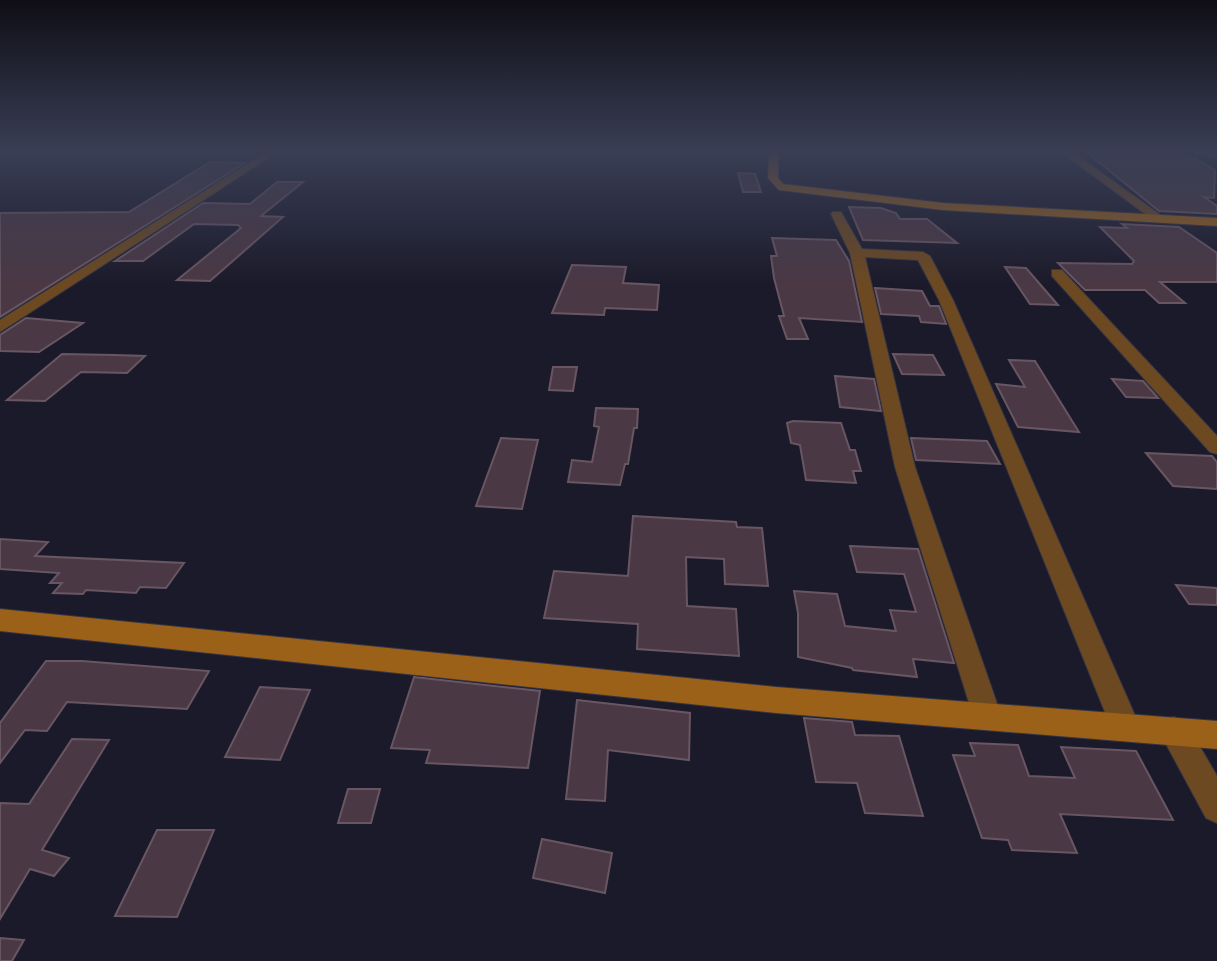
<svg xmlns="http://www.w3.org/2000/svg" width="1217" height="961" viewBox="0 0 1217 961" font-family="'Alegreya Sans',sans-serif">
	<rect width="100%" height="100%" fill="#1b1a2a"/>
	<g fill="#4a3844" stroke="#695663" stroke-width="2">
		<path d="M 1085,151 L 1166,152 L 1195,158 L 1215,170 L 1214,198 L 1204,197 L 1217,206 L 1217,214 L 1159,211 Z"/>
		<path d="M 210,162 L 245,163 L 0,317 L 0,213 L 129,212 Z"/>
		<path d="M 738,173 L 755,174 L 761,192 L 743,192 Z"/>
		<path d="M 277,182 L 303,182 L 261,216 L 283,217 L 210,281 L 177,280 L 241,228 L 238,225 L 194,224 L 143,261 L 115,261 L 203,203 L 250,204 Z"/>
		<path d="M 849,207 L 881,208 L 896,213 L 900,219 L 927,219 L 957,243 L 863,240 Z"/>
		<path d="M 1122,224 L 1179,227 L 1217,253 L 1217,282 L 1160,282 L 1185,303 L 1159,303 L 1145,290 L 1085,290 L 1058,263 L 1132,264 L 1134,261 L 1100,227 L 1127,228 Z"/>
		<path d="M 772,238 L 836,240 L 849,261 L 862,322 L 799,318 L 808,339 L 787,339 L 779,316 L 784,316 L 774,278 L 771,256 L 777,256 Z"/>
		<path d="M 572,265 L 626,267 L 623,283 L 659,285 L 657,310 L 605,308 L 604,315 L 552,313 Z"/>
		<path d="M 1005,267 L 1026,268 L 1058,305 L 1030,304 Z"/>
		<path d="M 875,288 L 922,291 L 930,306 L 939,306 L 946,324 L 921,322 L 919,316 L 881,314 Z"/>
		<path d="M 26,318 L 83,323 L 39,352 L 0,351 L 0,335 Z"/>
		<path d="M 62,354 L 114,355 L 145,356 L 127,373 L 81,372 L 45,401 L 7,400 Z"/>
		<path d="M 893,354 L 933,355 L 944,375 L 902,374 Z"/>
		<path d="M 1009,360 L 1035,361 L 1079,432 L 1018,427 L 996,384 L 1025,387 Z"/>
		<path d="M 553,367 L 577,367 L 573,391 L 549,390 Z"/>
		<path d="M 835,376 L 874,379 L 881,411 L 840,407 Z"/>
		<path d="M 1112,379 L 1143,381 L 1158,398 L 1126,397 Z"/>
		<path d="M 596,408 L 638,409 L 637,428 L 634,428 L 628,464 L 625,464 L 620,485 L 568,482 L 572,460 L 592,462 L 599,427 L 594,426 Z"/>
		<path d="M 793,421 L 841,423 L 850,450 L 855,450 L 861,471 L 853,471 L 856,483 L 806,480 L 800,445 L 791,443 L 787,423 Z"/>
		<path d="M 501,438 L 538,440 L 522,509 L 476,506 Z"/>
		<path d="M 911,438 L 987,441 L 1000,464 L 916,460 Z"/>
		<path d="M 1146,453 L 1212,456 L 1217,462 L 1217,489 L 1173,486 Z"/>
		<path d="M 633,516 L 736,522 L 737,527 L 762,528 L 768,586 L 725,584 L 724,559 L 686,557 L 687,606 L 736,609 L 739,656 L 637,649 L 638,624 L 544,618 L 554,571 L 628,576 Z"/>
		<path d="M 0,539 L 48,542 L 35,556 L 184,563 L 166,588 L 140,587 L 136,593 L 86,590 L 83,594 L 53,593 L 62,583 L 50,583 L 59,573 L 0,569 Z"/>
		<path d="M 850,546 L 918,549 L 954,663 L 913,659 L 917,677 L 853,670 L 852,668 L 798,657 L 798,613 L 794,591 L 837,594 L 845,626 L 896,631 L 890,610 L 916,612 L 904,574 L 857,572 Z"/>
		<path d="M 1176,585 L 1217,588 L 1217,605 L 1189,604 Z"/>
		<path d="M 46,661 L 82,661 L 209,671 L 187,709 L 67,702 L 47,731 L 25,730 L 0,763 L 0,723 Z"/>
		<path d="M 414,677 L 540,691 L 528,768 L 426,763 L 430,750 L 391,748 Z"/>
		<path d="M 260,687 L 310,690 L 280,760 L 225,757 Z"/>
		<path d="M 577,700 L 690,713 L 689,760 L 608,750 L 605,801 L 566,799 Z"/>
		<path d="M 804,718 L 852,722 L 855,735 L 899,736 L 923,816 L 865,813 L 857,783 L 816,782 Z"/>
		<path d="M 72,739 L 109,740 L 42,850 L 69,858 L 54,876 L 30,869 L 0,919 L 0,803 L 29,804 Z"/>
		<path d="M 970,743 L 1018,745 L 1029,776 L 1075,778 L 1061,747 L 1136,751 L 1173,820 L 1060,814 L 1077,853 L 1012,850 L 1008,840 L 982,838 L 953,755 L 975,756 Z"/>
		<path d="M 348,789 L 380,789 L 371,823 L 338,823 Z"/>
		<path d="M 157,830 L 214,830 L 177,917 L 115,916 Z"/>
		<path d="M 542,839 L 612,853 L 605,893 L 533,878 Z"/>
		<path d="M 0,938 L 24,940 L 12,961 L 0,961 Z"/>
	</g>
	<g fill="none" stroke-linecap="round" stroke-linejoin="round">
		<g stroke="#353444" stroke-width="2">
			<g id="street">
				<path d="M 268,151 L 279,151 L 0,332 L 0,320 Z"/>
				<path d="M 1060,151 L 1071,151 L 1166,219 L 1156,222 Z"/>
				<path d="M 1192,151 L 1217,152 L 1217,158 L 1194,153 Z"/>
				<path d="M 833,212 L 841,212 L 862,249 L 923,252 L 930,256 L 953,300 L 1140,727 L 1135,737 L 1125,741 L 1115,737 L 939,300 L 918,260 L 865,257 L 915,467 L 1001,715 L 996,725 L 986,729 L 976,725 L 895,467 L 850,253 L 831,214 Z"/>
				<path d="M 1052,270 L 1062,270 L 1217,436 L 1217,454 L 1210,452 L 1052,276 Z"/>
				<path d="M 1174,717 L 1185,721 L 1217,776 L 1217,823 L 1206,818 L 1159,731 L 1163,721 Z"/>
			</g>
		</g>
		<g stroke="#353444" stroke-width="2">
			<g id="secondary">
				<path d="M 769,151 L 779,151 L 778,178 L 783,184 L 943,203 L 1217,218 L 1217,226 L 943,210 L 779,190 L 768,178 Z"/>
				<path d="M 0,609 L 776,687 L 1217,721 L 1217,749 L 776,713 L 0,631 Z"/>
			</g>
		</g>
		<use href="#street" fill="#6d4921" fill-rule="evenodd"/>
		<use href="#secondary" fill="#9b6118" fill-rule="evenodd"/>
	</g>
	<linearGradient id="sky" x2="0" y2="1"><stop stop-color="#0f0e17"/><stop offset="0.53" stop-color="#393e55"/><stop offset="1" stop-color="#393e55" stop-opacity="0"/></linearGradient>
	<rect width="1217" height="285" fill="url(#sky)"/>
</svg>
